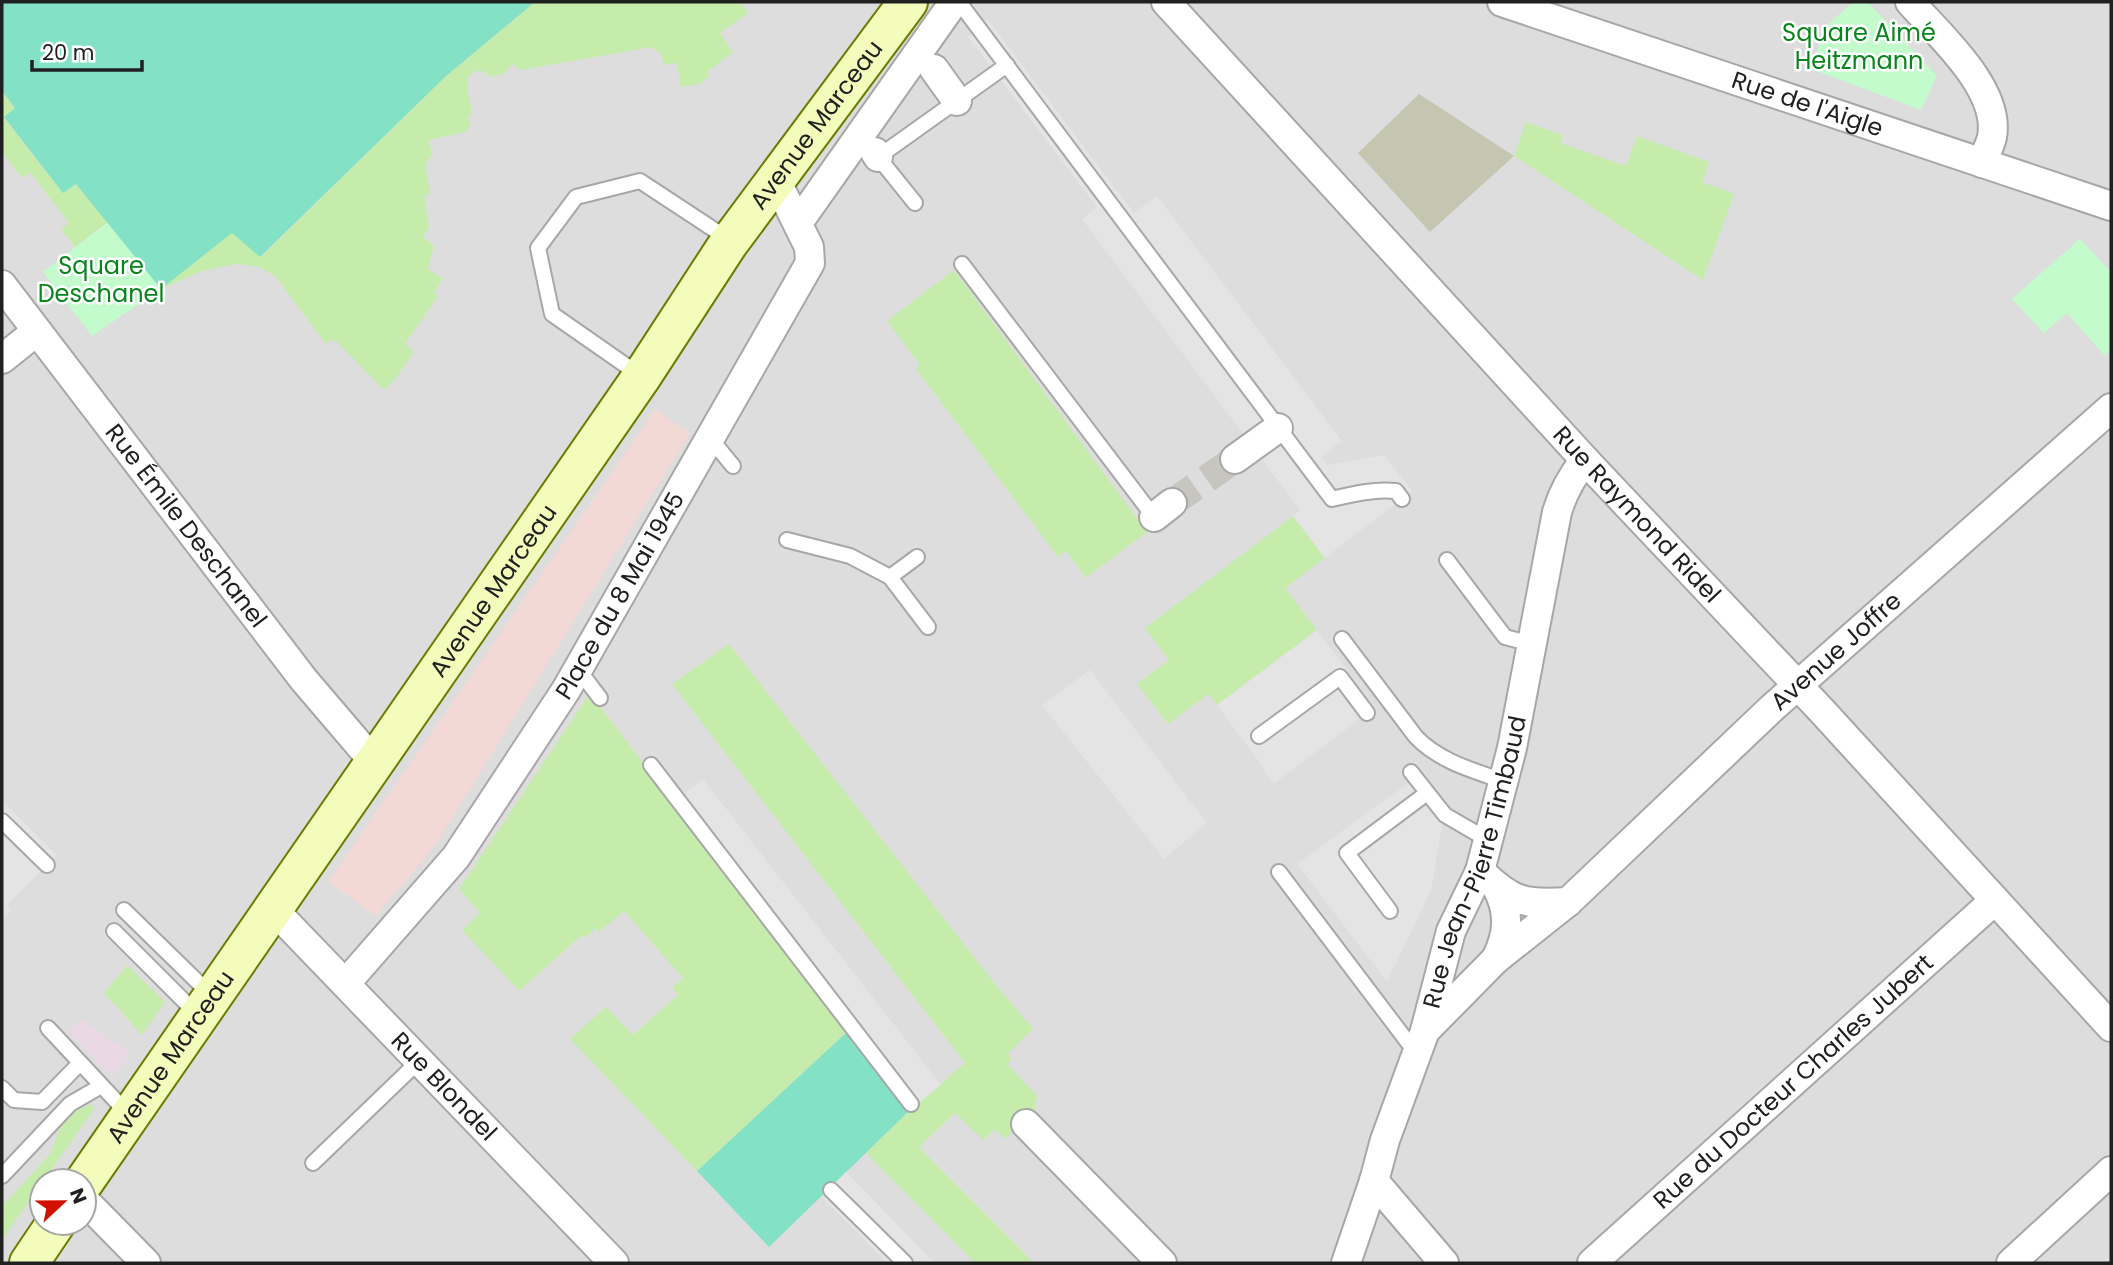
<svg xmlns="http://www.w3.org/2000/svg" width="2113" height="1265" viewBox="0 0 2113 1265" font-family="Poppins,sans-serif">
	<rect width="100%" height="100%" fill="#f1eee7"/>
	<path fill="#dedddd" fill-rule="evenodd" d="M 2,2 L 2111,2 L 2111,1263 L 2,1263 ZM 42,1181 L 84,1181 L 84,1223 L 42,1223 Z"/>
	<path fill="#f2d9d6" d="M 655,410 L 690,433 L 436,844 L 376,916 L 328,882 Z"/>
	<path fill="#ead8e6" d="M 81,1019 L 131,1054 L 112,1077 L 69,1031 Z"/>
	<path fill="#c5c6b2" d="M 1419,94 L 1514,156 L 1430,232 L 1358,153 Z"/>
	<g fill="#c6ecac">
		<path d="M 535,2 L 740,2 L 748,13 L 720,33 L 733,52 L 707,72 L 709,76 L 700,84 L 681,87 L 677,63 L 664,65 L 661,54 L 652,47 L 521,70 L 512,64 L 504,74 L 490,77 C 485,72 481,69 474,72 C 461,78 470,101 472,112 L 467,120 L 471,124 L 465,132 L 429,140 L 432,155 L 425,164 L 430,194 L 424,196 L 429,228 L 423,237 L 434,245 L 428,269 L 443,279 L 434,292 L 438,296 L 405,344 L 414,352 L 396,378 L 384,390 L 336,341 L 335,342 L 331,339 L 326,344 L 275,276 L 259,267 L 236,264 L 202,271 L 161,289 L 232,232 L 261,257 L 445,77 Z"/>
		<path d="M 2,91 L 15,108 L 4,118 L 63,193 L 76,184 L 108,222 L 75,247 L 61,229 L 69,223 L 30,172 L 22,178 L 2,152 Z"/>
		<path d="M 1526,122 L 1563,135 L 1560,143 L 1626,166 L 1637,136 L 1709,162 L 1702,182 L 1734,194 L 1703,280 L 1514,156 Z"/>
		<path d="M 954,270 L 1147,532 L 1086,578 L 1066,551 L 1058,557 L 916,369 L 920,365 L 887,321 Z"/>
		<path d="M 1293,516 L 1325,558 L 1285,588 L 1317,630 L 1217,705 L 1209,694 L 1168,724 L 1137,684 L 1169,660 L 1145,628 Z"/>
		<path d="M 729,644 L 992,980 L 1033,1029 L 1008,1053 L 1011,1060 L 1007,1064 L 1037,1096 L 1034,1113 L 1005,1139 L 995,1129 L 983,1140 L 955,1113 L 919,1147 L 1034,1263 L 975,1263 L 866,1153 L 909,1111 L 965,1063 L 672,684 Z"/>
		<path d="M 588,696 L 596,701 L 847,1032 L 697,1171 L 570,1039 L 606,1007 L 633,1035 L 678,995 L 672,988 L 683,978 L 624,911 L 599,932 L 596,928 L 585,938 L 582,935 L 519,991 L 462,930 L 480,913 L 459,889 Z"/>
		<path d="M 127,965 L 165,1002 L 142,1035 L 104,993 Z"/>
		<path d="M 91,1104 L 94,1109 L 2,1240 L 2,1204 L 8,1200 L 50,1154 L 61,1127 L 74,1112 Z"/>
	</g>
	<g fill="#c3fbcc">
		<path d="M 1853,2 L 1868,2 L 1937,76 L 1921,110 L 1811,69 L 1825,27 Z"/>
		<path d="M 108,222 L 161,289 L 92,336 L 43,272 Z"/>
		<path d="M 2080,239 L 2111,272 L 2111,350 L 2105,356 L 2067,313 L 2044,333 L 2012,299 Z"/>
	</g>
	<g fill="#83e2c5">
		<path d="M 2,2 L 535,2 L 445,77 L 260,257 L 232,233 L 161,289 L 76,184 L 63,193 L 4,117 L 15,108 L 2,91 Z"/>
		<path d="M 847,1032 L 909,1111 L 769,1247 L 697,1171 Z"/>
	</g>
	<g fill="#e4e4e4">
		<path d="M 987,19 L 1134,213 L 1157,196 L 1342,441 L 1321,457 L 1327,465 L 1384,455 L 1412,491 L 1325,558 L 1293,516 L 1300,510 L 1082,219 L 1097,207 L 968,37 Z"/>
		<path d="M 1317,630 L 1375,707 L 1274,784 L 1263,770 L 1264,768 L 1217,705 Z"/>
		<path d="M 1090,670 L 1207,823 L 1164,859 L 1042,705 Z"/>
		<path d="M 1423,772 L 1446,803 L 1431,891 L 1387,982 L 1297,864 Z"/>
		<path d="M 703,779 L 941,1085 L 909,1111 L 673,802 Z"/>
		<path d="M 2,801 L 57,855 L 7,905 L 11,910 L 2,920 Z"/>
		<path d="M 846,1172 L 935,1263 L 887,1263 L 822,1197 Z"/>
	</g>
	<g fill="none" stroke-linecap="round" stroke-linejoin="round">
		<path stroke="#c7c5bf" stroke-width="28" stroke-dasharray="28 14" stroke-linecap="butt" d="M 1172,503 L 1235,459"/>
		<g stroke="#a7a7a7" stroke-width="18">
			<g id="lane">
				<path d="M 959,2 L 1332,499 C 1353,494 1373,489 1396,491 L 1402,499"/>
				<path d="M 915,203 L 878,157 L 1007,65"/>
				<path d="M 962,264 L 1154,517"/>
				<path d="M 641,376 L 552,314 L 538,248 L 576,197 L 640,181 L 716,231 L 727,243"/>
				<path d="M 710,438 L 733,466"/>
				<path d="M 787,540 L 850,556 L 890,577 L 928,627"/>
				<path d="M 1447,560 L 1505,637 L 1532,644"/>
				<path d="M 890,577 L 917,557"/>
				<path d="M 1342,639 L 1416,737 C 1439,761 1472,770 1503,781"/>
				<path d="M 578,669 L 600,698"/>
				<path d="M 1259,736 L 1340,677 L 1367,713"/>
				<path d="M 651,765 L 911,1104"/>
				<path d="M 1411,772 L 1445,815 L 1488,840"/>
				<path d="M 2,821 L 47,865"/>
				<path d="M 1279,872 L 1416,1053"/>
				<path d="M 124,910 L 211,995"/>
				<path d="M 1390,911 L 1347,853 L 1427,793"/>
				<path d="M 114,931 L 197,1014"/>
				<path d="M 48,1028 L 129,1115"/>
				<path d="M 2,1088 L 14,1100 L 42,1102 L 80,1063"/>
				<path d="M 313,1163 L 420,1060"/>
				<path d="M 2,1176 L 70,1104 L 101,1086"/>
				<path d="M 831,1190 L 905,1263"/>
			</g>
		</g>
		<g stroke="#a7a7a7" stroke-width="32">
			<g id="street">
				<path id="s1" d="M 1166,2 L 1585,460 L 1822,711 L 2111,1027"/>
				<path id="s2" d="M 1502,2 L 2111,206"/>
				<path d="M 1910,2 C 1939,35 2001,89 1992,137 C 1990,146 1985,154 1982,163"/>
				<path d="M 934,69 L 957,101"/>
				<path d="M 875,152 L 878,157"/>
				<path d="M 798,223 L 954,2"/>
				<path id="s3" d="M 2,285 L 304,680 L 374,762"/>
				<path d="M 2,359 L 37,331"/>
				<path d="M 1235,459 L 1278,428"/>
				<path d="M 1154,517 L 1172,503"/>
				<path d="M 1480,871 C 1512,902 1524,905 1568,902"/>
				<path d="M 1496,886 C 1510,911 1509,933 1496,959"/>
				<path id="s4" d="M 274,910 L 614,1263"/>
				<path id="s5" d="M 346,983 L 456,857 L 566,690 L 810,263 L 809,247 L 775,178"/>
				<path id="s6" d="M 1425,1031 L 1496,959 L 1568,902 L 1772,708 L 2111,408"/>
				<path d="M 1026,1124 L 1162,1263"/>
				<path d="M 1374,1181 L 1444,1263"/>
				<path d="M 84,1200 L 146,1263"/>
				<path id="s7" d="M 1346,1263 L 1374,1181 L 1385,1140 L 1425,1031 L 1451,931 L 1480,871 L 1512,748 L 1557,512 C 1563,492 1572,476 1585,460"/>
				<path id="s8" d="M 1592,1263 L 1995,900"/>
				<path d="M 2011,1263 L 2111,1171"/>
			</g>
		</g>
		<g stroke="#677e01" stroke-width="42">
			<g id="secondary">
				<path id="s9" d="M 84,1182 L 642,376 L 728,244 L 908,2"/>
				<path d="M 29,1263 L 56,1223"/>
			</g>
		</g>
		<use href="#lane" stroke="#fff" stroke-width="14"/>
		<use href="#street" stroke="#fff" stroke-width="28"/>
		<use href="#secondary" stroke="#f3fcba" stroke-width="38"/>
	</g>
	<g text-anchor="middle" stroke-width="5" stroke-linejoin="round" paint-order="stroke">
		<g font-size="24" fill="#08851c" stroke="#fff">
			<text x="1859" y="41">Square Aimé<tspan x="1859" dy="28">Heitzmann</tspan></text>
			<text x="101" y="274">Square<tspan x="101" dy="28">Deschanel</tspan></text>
		</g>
		<g font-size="24" fill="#202020" stroke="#fff">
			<text dy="8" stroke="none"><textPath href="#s2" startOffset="322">Rue de l'Aigle</textPath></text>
			<text dy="8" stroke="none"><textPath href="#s9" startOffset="1286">Avenue Marceau</textPath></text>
			<text dy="8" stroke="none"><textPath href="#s1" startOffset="696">Rue Raymond Ridel</textPath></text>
			<text dy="8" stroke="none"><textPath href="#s3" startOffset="303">Rue Émile Deschanel</textPath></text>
			<text dy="8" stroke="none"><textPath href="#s9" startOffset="719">Avenue Marceau</textPath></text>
			<text dy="8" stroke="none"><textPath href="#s5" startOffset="476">Place du 8 Mai 1945</textPath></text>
			<text dy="8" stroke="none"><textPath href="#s6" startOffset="560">Avenue Joffre</textPath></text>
			<text dy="8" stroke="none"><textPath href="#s7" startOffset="422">Rue Jean-Pierre Timbaud</textPath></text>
			<text dy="8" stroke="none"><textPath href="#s9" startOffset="152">Avenue Marceau</textPath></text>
			<text dy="8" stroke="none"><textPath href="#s8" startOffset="271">Rue du Docteur Charles Jubert</textPath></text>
			<text dy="8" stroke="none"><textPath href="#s4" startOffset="245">Rue Blondel</textPath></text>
		</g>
	</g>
	<rect width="2113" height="1265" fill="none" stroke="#202020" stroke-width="7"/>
	<g transform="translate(63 1202) rotate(68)"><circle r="33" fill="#ffffff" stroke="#a6a6a6" stroke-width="2"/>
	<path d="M0-5L12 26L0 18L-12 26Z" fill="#d11000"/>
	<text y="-10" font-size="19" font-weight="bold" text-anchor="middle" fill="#202020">N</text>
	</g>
	<path d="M32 60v10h110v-10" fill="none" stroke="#202020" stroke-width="3.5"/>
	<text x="42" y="60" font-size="21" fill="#202020" stroke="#ffffff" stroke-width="5" paint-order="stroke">20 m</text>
</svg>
